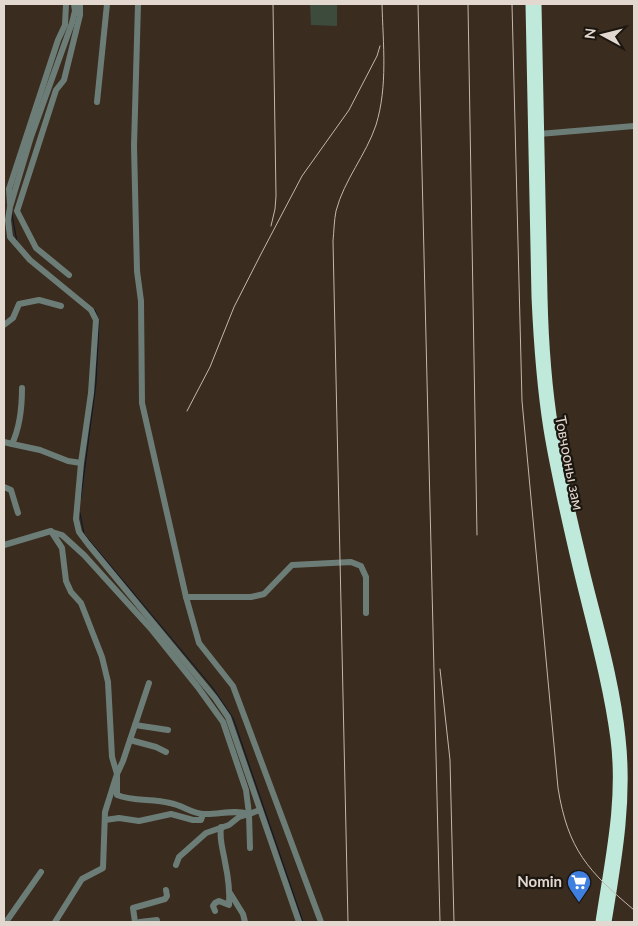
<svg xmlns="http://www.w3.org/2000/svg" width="638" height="926" viewBox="0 0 638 926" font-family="Lato,sans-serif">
	<rect width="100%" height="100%" fill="#3a2c1e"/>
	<path fill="#3d4b3c" d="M 310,4 L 337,4 L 337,26 L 311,25 Z"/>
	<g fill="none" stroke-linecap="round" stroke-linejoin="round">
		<g stroke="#0b172d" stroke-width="1">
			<path d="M 12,214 L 17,242"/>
			<path d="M 81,497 L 96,383 L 99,321 L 95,310"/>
			<path d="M 80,513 L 84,534 L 212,687 L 233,718 L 303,922"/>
		</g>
		<g stroke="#6c7d77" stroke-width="6">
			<path d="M 74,4 L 75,11 L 72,23 L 31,137 L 10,207 L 8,220 L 10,237 L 30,260 L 91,310 L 96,320 L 91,393 L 81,463 L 76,519 L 79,532 L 88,544 L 215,698 L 228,717 L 299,922"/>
			<path d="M 138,4 L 134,146 L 137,271 L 141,301 L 142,403 L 186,597 L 199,643 L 233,686 L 321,922"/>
			<path d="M 97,102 L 107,4"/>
			<path d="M 539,134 L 634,126"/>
			<path d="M 10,204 L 9,189 L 58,40 L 65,25 L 66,4"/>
			<path d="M 69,275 L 36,248 L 17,211 L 56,90 L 64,80 L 80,15 L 80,4"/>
			<path d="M 4,325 L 13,318 L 19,304 L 39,300 L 61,306"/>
			<path d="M 4,442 L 12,444 C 20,427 22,407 22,388"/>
			<path d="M 12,444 L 40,450 L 68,461 L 81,463"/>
			<path d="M 4,487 L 11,490 L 18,513"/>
			<path d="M 52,532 L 62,535 L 84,555 L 152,630 L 197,686 L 223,722 L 246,790 L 249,814"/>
			<path d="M 4,545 L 51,531 L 62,548 L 66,581 L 71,592 L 81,603 L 102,657 L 108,682 L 112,757 L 117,774 L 105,812 L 103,868 L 82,879 L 55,922"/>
			<path d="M 186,597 L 251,597 L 264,594 L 292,565 L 351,562 L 361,566 L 366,577 L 366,613"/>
			<path d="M 149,683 L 123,761 L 117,774 L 117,795 C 134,802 153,798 170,803 C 182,805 191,813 203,814 C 219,815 233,809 249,814"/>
			<path d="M 135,725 L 168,730"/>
			<path d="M 130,740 L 156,747 L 166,752"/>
			<path d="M 105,820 L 119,818 L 139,821 L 171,814 L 193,820 L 201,820 L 203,814"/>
			<path d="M 250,848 L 249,814 L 260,810"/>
			<path d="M 176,865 L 179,857 L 206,833 L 229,825 L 239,817 L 249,814"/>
			<path d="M 230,893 L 243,914 L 245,922"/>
			<path d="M 215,911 L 213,906 L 215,903 L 219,901 L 229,905 C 230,891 228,876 225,862 C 223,849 219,840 221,827"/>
			<path d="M 6,922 L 41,872"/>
			<path d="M 135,922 L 133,908 L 165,899 L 167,896 L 166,890"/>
			<path d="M 140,922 L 157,920"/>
		</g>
		<g stroke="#bfe9db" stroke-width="9">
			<path d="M 530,4 L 536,297 C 538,341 541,385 548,429 C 555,472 565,515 575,558 C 589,618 607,678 615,739 C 623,801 609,861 600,922"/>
			<path d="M 537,4 L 543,297 C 544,341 547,385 554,429 C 561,471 571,513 581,554 C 595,615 615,676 621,738 C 628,801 617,861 607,922"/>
		</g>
		<g stroke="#c3b8ae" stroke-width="1">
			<path d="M 418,4 L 440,922"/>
			<path d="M 468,4 L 477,535"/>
			<path d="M 512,4 L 522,401 L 558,788 C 568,850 588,871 634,910"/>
			<path d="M 271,226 L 275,209 L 276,196 L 273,4"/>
			<path d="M 187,411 L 210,367 L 234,307 L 261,254 L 302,176 L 349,110 L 377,56 L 380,46"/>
			<path d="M 440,669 L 450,760 L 454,922"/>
			<path d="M 348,922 L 333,241 C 334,231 334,221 336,211 C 344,180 366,155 376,125 C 388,86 383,44 382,4"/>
		</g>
	</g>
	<defs>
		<g id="supermarket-pin" transform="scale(1.25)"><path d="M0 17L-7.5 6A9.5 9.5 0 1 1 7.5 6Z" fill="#3f7fe0" stroke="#1c1610"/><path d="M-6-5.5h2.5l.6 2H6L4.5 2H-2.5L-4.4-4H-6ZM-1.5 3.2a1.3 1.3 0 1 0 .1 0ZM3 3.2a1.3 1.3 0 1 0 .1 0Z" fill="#fff"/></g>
	</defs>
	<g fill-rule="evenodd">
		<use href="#supermarket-pin" x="579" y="882"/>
	</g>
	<g text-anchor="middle" stroke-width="4.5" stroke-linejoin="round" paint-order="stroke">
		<g font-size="15" fill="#e2d8cf" stroke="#1c1610">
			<text transform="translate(569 463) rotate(79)" y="5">Товчооны зам</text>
		</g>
		<g font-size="15" font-weight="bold" fill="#e2d8cf" stroke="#1c1610" text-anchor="end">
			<text x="562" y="887">Nomin</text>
		</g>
	</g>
	<rect width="638" height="926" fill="none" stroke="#e2d8cf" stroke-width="10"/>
	<g transform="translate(603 35) rotate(277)" stroke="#1c1610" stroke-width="4" paint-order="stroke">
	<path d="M0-4L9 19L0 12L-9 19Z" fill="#e2d8cf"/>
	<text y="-8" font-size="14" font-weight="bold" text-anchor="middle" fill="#e2d8cf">N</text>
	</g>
</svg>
